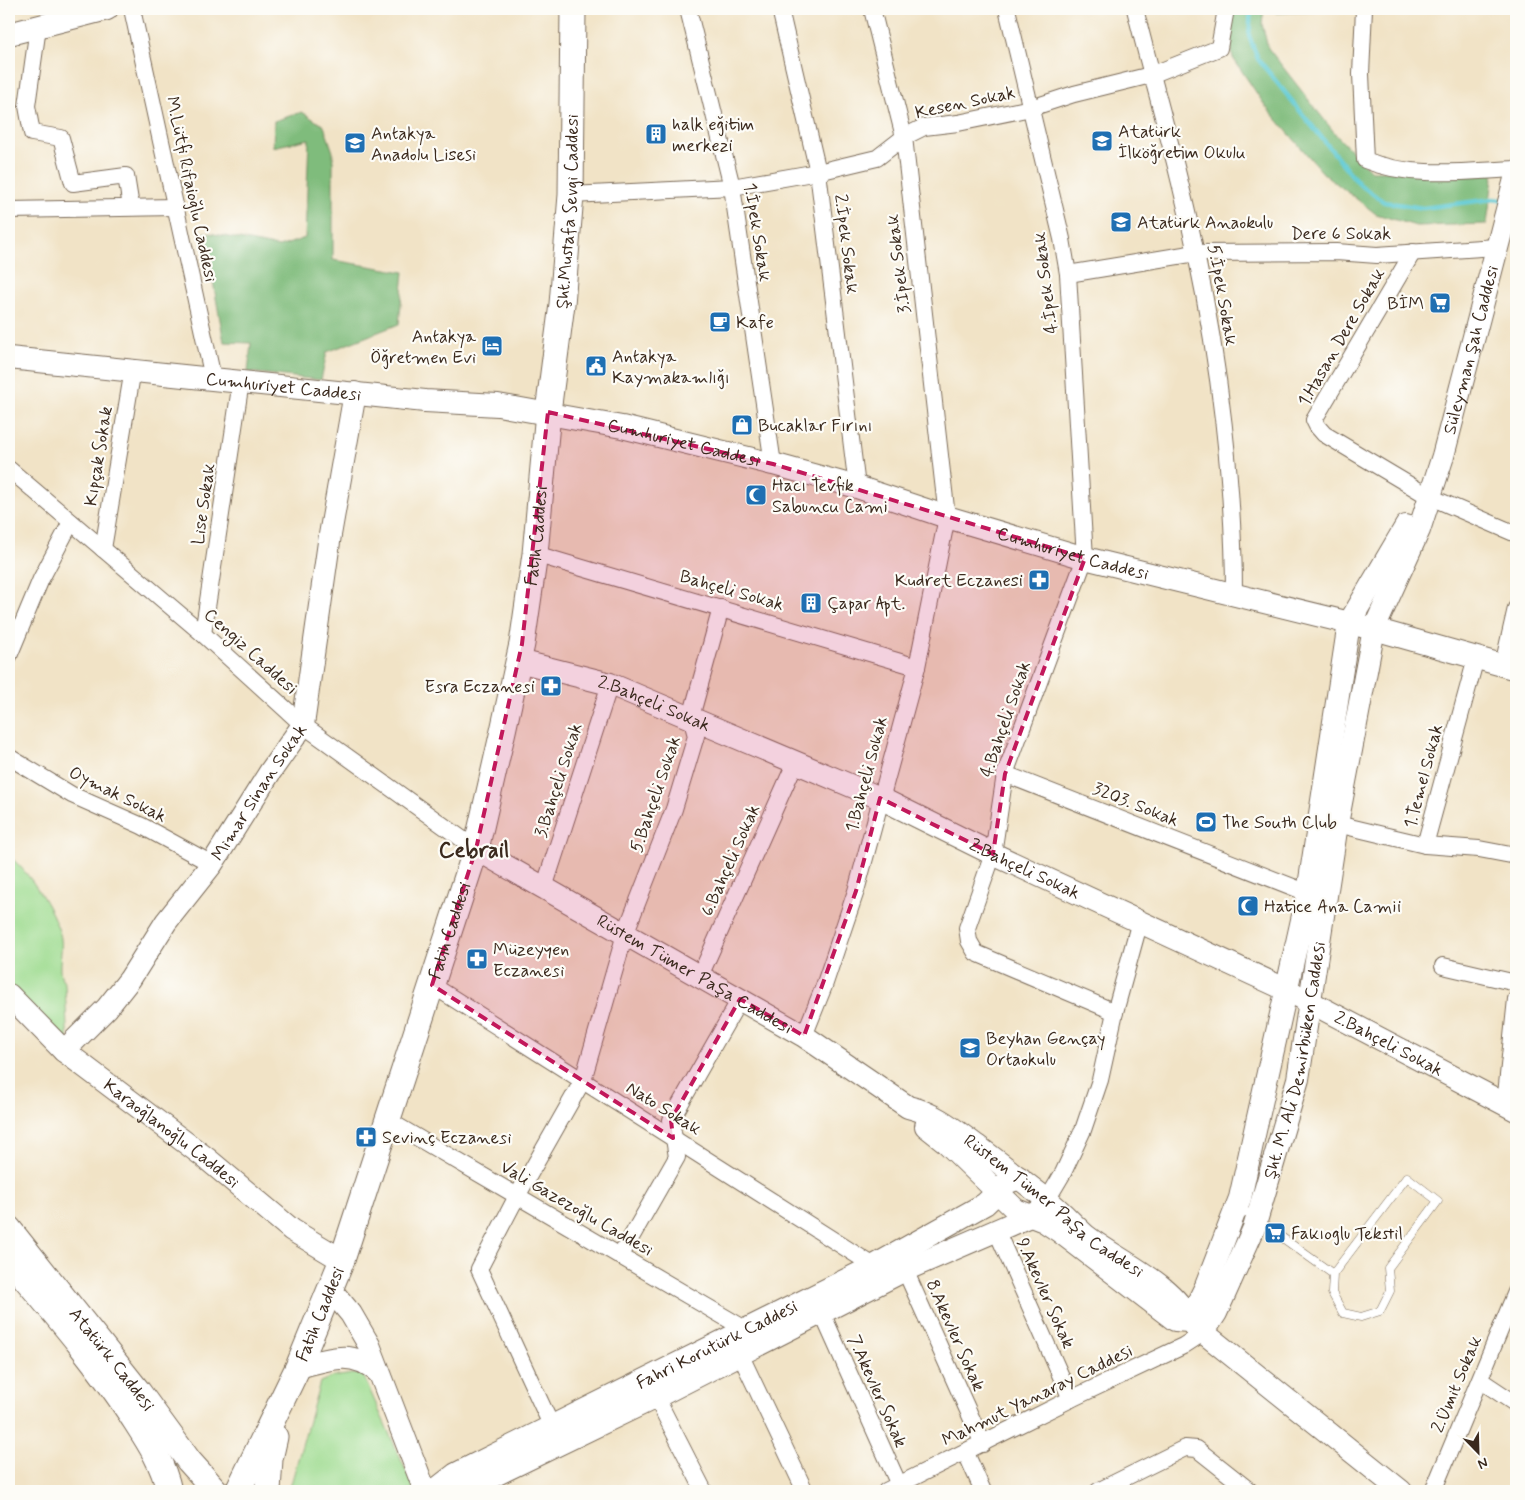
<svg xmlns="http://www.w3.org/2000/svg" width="1525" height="1500" viewBox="0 0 1525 1500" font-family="Mynerve,sans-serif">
	<rect width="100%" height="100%" fill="#fdfcf7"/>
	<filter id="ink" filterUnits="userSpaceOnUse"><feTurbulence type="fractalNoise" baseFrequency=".02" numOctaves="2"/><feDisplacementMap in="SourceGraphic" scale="10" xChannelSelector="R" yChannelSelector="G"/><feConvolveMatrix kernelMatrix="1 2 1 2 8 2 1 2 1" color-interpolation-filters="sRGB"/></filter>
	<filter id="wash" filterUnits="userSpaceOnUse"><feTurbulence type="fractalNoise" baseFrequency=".0096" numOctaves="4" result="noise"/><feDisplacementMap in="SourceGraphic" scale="20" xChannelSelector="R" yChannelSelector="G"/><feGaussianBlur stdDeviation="1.12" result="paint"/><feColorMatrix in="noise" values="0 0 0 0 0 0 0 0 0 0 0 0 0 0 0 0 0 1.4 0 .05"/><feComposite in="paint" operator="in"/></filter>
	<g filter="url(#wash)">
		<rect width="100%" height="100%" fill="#f1e3c6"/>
		<g fill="#9fdc91" stroke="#6d8358">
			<path d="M 1276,9 L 1363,9 L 1363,10 L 1276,13 Z"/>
			<path d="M 9,856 C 30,873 52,908 60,934 C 65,951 54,969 65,984 L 68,1049 L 9,986 Z"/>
			<path d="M 353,1374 L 363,1375 L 415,1491 L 289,1491 L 320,1382 L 332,1377 Z"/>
		</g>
		<g fill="#7fbc7b" stroke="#5d734c">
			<path d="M 1227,9 L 1264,9 L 1262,24 L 1268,48 L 1337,136 L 1371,171 L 1494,170 L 1487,224 L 1416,226 L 1376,214 L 1323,173 L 1266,107 L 1233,58 L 1226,17 Z"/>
			<path d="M 302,112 L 324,126 L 333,152 L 333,260 L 404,272 L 399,324 L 327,352 L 321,380 L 248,372 L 251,343 L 224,342 L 204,232 L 279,247 L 305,238 L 309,139 L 273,147 L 274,121 Z"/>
		</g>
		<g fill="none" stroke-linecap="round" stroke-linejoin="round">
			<path stroke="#5cc9d3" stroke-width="4.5" d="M 1251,9 L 1249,36 L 1258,59 L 1359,184 L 1384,202 L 1423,208 L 1493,199 L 1502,200"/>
		</g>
	</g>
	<g filter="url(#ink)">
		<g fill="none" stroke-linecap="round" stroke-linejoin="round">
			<g stroke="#7b6b59" stroke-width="9">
				<path id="lane" d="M 1238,1206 L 1333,1274 L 1332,1293 L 1343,1313 L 1361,1317 L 1380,1311 L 1390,1291 L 1388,1268 L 1438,1201 L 1407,1177 L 1333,1274"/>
			</g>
			<g stroke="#7b6b59" stroke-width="18">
				<g id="street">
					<path d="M 132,9 L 213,378"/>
					<path d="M 688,9 L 732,187 L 773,464"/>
					<path d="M 780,9 L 818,172 L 857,487"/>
					<path d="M 1007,9 L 1062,239 L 1068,274 L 1085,558 L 1005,774 L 993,854 L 967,928 L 969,941 L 976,953 L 1115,1012"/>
					<path d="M 1135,9 C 1155,90 1180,172 1196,254 C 1219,362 1234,485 1234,595"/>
					<path d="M 1364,9 L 1361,74 L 1365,160 C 1411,179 1467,171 1516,169"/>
					<path d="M 38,27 L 27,106 L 32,133 L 61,138 L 73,183 L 126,176 L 131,207"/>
					<path d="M 571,195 L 732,187 L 818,172 L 877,158 L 904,137 L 924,127 L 958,123 L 1031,108 L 1074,94 L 1151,75 L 1219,48 L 1226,9"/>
					<path d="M 9,210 L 175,207"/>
					<path d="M 1413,252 L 1314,420 L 1317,426 L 1324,434 L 1428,496 L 1516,534"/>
					<path d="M 1068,274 L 1196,253 L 1336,252 L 1377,255 L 1496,247"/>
					<path d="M 9,469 L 203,634 L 303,725 L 476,849"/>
					<path d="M 103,549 L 133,369"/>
					<path d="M 535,554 L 917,667"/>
					<path d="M 203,634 L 241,381"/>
					<path d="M 9,656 L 41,579 L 71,522"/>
					<path d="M 1476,658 L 1425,845 L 1479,849 L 1516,856"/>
					<path d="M 1503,665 L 1516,608"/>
					<path d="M 9,757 L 72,795 L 142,826 L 212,864"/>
					<path d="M 1005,774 L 1308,893"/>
					<path d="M 1337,824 L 1425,845"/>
					<path d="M 544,888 L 610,684"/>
					<path d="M 1443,966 L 1516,983"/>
					<path d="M 700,976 L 796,761"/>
					<path d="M 432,985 L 874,1266"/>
					<path d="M 804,1036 L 824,986 L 856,891 L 917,667 L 947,517 L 904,137 L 872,9"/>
					<path d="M 1505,1104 L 1516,999"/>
					<path d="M 389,1121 L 745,1329"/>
					<path d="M 1047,1200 L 1063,1173 L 1083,1130 L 1100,1080 L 1115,1012 L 1140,921"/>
					<path d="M 997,1232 L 1071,1399"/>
					<path d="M 621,1255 L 677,1157 L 671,1120 L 740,999"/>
					<path d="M 905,1270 L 983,1444"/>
					<path d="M 822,1313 L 899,1485"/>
					<path d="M 740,1354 L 805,1491"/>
					<path d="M 1480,1380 L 1516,1404"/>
					<path d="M 656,1397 L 704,1491"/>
					<path d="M 552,1427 L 479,1269 L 516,1198 L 583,1080 L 625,934 L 674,809 L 696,736 L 691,717 L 721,608"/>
					<path d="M 966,1453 L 983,1491"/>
					<path d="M 886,1491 L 1071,1399 L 1183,1346 L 1203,1333"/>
					<path d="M 1098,1491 L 1185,1448 L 1197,1449 L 1250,1491"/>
					<path d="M 1433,1491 L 1516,1292"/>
				</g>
			</g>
			<g stroke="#7b6b59" stroke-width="24">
				<g id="secondary">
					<path d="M 9,34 L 107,9"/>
					<path id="s1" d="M 9,358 L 425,401 L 498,405 L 622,427 L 773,464 L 857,487 L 947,517 L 1085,558 L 1374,629 L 1516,669"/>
					<path id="s2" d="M 519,661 L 610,684 L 880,798 L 993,854 L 1287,990 L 1516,1110"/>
					<path id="s3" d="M 476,849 L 804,1036 L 908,1107 C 935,1113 955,1130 977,1146 C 1000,1163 1023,1181 1046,1199 C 1060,1210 1072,1223 1085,1235 C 1115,1259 1176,1285 1189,1321 L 1401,1491"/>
					<path id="s4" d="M 9,995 L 64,1051 L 206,1158 L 292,1230 L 342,1260"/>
					<path id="s5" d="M 64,1051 L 107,1008 L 130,979 L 166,922 L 212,864 L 270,772 L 303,725 L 330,535 L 355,393"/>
					<path d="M 926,1126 L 945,1141 L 1016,1210 L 1044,1221 L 1059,1231 L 1175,1320 L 1189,1321"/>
					<path d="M 331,1290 L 351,1314 L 369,1345 L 425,1491"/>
					<path d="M 1189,1321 L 1206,1286 L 1240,1198 L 1308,893 L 1349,623 L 1406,526"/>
					<path id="s6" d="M 1203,1333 L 1216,1313 L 1254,1228 L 1298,1079 L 1337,824 L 1374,629 L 1419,530 L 1443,456 L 1516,175"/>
					<path d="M 298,1367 C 329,1359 351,1349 377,1371"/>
					<path id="s7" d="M 434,1491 L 456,1474 L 874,1266 L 985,1204 L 1008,1182 L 1020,1178"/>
					<path d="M 462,1491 L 656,1397 L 905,1270 L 1030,1216 L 1040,1211 L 1047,1200"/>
				</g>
			</g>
			<g stroke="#7b6b59" stroke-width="27">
				<g id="primary">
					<path id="s8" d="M 9,1229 L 137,1390 L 189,1461 L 216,1491"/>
					<path d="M 9,1259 C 51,1309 94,1358 130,1413 C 146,1438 163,1462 169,1491"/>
					<path id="s9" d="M 238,1491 L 298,1367 L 342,1260 L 476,849 L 503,731 L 522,644 L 535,554 L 548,412 L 562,304 L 571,195 L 573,9"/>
					<path d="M 268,1491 L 270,1459 L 275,1437"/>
				</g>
			</g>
			<use href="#lane" stroke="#fff" stroke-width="8"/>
			<use href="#street" stroke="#fff" stroke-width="16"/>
			<use href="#secondary" stroke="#fff" stroke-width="22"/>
			<use href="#primary" stroke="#fff" stroke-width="25"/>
		</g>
	</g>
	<path fill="#c2185b" fill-opacity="0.2" stroke="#c2185b" stroke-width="4" stroke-dasharray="10 6" stroke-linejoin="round" d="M 548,412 L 773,464 L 1085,558 L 1005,774 L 993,854 L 880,798 L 856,891 L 804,1036 L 740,999 L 671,1120 L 673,1138 L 432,985 L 476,849 L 522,644 Z"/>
	<defs>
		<g id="building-square" transform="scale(1.125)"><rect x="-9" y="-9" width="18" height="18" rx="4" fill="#1f6fb2" stroke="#fdfcf7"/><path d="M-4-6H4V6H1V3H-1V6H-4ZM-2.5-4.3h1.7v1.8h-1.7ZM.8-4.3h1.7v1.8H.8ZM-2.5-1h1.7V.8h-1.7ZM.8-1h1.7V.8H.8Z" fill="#fff"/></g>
		<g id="school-square" transform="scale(1.125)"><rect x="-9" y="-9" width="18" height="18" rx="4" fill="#1f6fb2" stroke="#fdfcf7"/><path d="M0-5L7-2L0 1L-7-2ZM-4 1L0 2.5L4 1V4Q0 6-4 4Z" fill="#fff"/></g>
		<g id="supermarket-square" transform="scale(1.125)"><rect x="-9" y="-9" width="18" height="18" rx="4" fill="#1f6fb2" stroke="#fdfcf7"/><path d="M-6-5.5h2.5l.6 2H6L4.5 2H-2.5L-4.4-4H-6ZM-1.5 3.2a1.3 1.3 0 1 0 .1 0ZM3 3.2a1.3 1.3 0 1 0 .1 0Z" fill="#fff"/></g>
		<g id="cafe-square" transform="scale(1.125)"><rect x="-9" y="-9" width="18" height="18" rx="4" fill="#1f6fb2" stroke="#fdfcf7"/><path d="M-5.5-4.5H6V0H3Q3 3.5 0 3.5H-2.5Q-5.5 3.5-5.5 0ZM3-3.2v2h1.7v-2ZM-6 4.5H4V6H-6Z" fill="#fff"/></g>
		<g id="hotel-square" transform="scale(1.125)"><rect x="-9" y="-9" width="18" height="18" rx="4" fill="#1f6fb2" stroke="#fdfcf7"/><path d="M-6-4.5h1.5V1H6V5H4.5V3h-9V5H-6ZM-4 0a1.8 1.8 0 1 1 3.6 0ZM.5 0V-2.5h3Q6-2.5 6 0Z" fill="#fff"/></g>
		<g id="civic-square" transform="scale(1.125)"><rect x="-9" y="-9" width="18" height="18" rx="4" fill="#1f6fb2" stroke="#fdfcf7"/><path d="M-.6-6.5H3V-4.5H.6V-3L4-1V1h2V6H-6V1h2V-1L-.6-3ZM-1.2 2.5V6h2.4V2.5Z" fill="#fff"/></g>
		<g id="shop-square" transform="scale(1.125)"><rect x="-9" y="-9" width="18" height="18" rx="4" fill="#1f6fb2" stroke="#fdfcf7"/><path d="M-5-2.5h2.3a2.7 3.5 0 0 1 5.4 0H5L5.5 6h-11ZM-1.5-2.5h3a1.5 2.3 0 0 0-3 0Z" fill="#fff"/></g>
		<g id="mosque-square" transform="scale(1.125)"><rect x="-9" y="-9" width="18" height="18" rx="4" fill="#1f6fb2" stroke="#fdfcf7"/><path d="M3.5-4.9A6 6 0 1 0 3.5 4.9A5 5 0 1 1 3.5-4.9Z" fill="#fff"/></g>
		<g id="pharmacy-square" transform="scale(1.125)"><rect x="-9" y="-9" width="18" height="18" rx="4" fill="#1f6fb2" stroke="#fdfcf7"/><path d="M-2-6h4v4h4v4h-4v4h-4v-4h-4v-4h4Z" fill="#fff"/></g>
		<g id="stadium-square" transform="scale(1.125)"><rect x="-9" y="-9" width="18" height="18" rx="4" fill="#1f6fb2" stroke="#fdfcf7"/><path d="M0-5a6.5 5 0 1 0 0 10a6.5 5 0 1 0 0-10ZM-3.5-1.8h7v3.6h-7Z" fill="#fff"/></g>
	</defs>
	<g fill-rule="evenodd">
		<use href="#building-square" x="656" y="134"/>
		<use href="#school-square" x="1102" y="141"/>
		<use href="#school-square" x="355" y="143"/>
		<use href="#school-square" x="1121" y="222"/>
		<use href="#supermarket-square" x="1440" y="303"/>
		<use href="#cafe-square" x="720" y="322"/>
		<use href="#hotel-square" x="492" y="346"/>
		<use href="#civic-square" x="596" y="366"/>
		<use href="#shop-square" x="742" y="425"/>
		<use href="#mosque-square" x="756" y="495"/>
		<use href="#pharmacy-square" x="1039" y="580"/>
		<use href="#building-square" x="811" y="603"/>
		<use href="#pharmacy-square" x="551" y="686"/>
		<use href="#stadium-square" x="1206" y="822"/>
		<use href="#mosque-square" x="1248" y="906"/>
		<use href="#pharmacy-square" x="477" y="959"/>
		<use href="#school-square" x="970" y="1048"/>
		<use href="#pharmacy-square" x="366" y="1137"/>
		<use href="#supermarket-square" x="1275" y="1233"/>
	</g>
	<g text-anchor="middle" stroke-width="4.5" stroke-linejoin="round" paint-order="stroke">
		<g font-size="18" fill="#3b2a1e" stroke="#fdfcf7">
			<text transform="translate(965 102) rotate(-12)" y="6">Kesen Sokak</text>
			<text transform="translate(192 189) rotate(78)" y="6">M.Lütfi Rifaioğlu Caddesi</text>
			<text dy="6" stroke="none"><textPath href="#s9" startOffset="1331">Şht.Mustafa Sevgi Caddesi</textPath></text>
			<text transform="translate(758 232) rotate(81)" y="6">1.İpek Sokak</text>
			<text x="1341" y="239">Dere 6 Sokak</text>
			<text transform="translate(847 244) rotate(83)" y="6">2.İpek Sokak</text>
			<text transform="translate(898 264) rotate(-97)" y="6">3.İpek Sokak</text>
			<text transform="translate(1045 283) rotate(-97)" y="6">4.İpek Sokak</text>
			<text transform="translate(1223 295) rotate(80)" y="6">5.İpek Sokak</text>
			<text transform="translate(1341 337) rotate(-60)" y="6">1.Hasan Dere Sokak</text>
			<text dy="6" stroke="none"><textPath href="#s6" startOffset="1025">Süleyman Şah Caddesi</textPath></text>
			<text dy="6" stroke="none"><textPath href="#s1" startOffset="276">Cumhuriyet Caddesi</textPath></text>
			<text dy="6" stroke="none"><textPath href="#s1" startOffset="681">Cumhuriyet Caddesi</textPath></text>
			<text transform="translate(98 456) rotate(-81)" y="6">Kıpçak Sokak</text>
			<text transform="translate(203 504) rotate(-82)" y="6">Lise Sokak</text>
			<text dy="6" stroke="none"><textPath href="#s9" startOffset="1005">Fatih Caddesi</textPath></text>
			<text dy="6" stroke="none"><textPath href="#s1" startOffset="1086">Cumhuriyet Caddesi</textPath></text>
			<text transform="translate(732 590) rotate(16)" y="6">Bahçeli Sokak</text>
			<text transform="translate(251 651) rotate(42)" y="6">Cengiz Caddesi</text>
			<text dy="6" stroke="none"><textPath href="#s2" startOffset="142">2.Bahçeli Sokak</textPath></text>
			<text transform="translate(1005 719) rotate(-71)" y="6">4.Bahçeli Sokak</text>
			<text transform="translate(866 774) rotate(-75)" y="6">1.Bahçeli Sokak</text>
			<text transform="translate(1423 776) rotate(-75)" y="6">1.Temel Sokak</text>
			<text transform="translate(558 780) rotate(-72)" y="6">3.Bahçeli Sokak</text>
			<text dy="6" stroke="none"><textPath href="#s5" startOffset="325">Mimar Sinan Sokak</textPath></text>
			<text transform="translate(118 794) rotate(26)" y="6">Oymak Sokak</text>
			<text transform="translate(655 794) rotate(-71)" y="6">5.Bahçeli Sokak</text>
			<text transform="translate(1136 804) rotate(22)" y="6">3203. Sokak</text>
			<text transform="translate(730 860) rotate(-66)" y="6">6.Bahçeli Sokak</text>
			<text dy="6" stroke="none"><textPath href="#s2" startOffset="548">2.Bahçeli Sokak</textPath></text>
			<text dy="6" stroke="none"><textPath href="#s9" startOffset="600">Fatih Caddesi</textPath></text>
			<text dy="6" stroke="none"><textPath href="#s3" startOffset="252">Rüstem Tümer Paşa Caddesi</textPath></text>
			<text dy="6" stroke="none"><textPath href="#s2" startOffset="952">2.Bahçeli Sokak</textPath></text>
			<text dy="6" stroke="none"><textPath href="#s6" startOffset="290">Şht. M. Ali Demirbüken Caddesi</textPath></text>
			<text transform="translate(664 1108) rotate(32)" y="6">Nato Sokak</text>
			<text dy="6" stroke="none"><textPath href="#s4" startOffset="214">Karaoğlanoğlu Caddesi</textPath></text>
			<text dy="6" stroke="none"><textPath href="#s3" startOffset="681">Rüstem Tümer Paşa Caddesi</textPath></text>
			<text transform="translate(577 1208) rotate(30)" y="6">Vali Gazezoğlu Caddesi</text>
			<text transform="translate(1046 1293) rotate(66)" y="6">9.Akevler Sokak</text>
			<text dy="6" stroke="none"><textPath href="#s9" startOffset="195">Fatih Caddesi</textPath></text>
			<text transform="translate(956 1335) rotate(66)" y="6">8.Akevler Sokak</text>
			<text dy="6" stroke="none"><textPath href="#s7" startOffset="319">Fahri Korutürk Caddesi</textPath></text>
			<text dy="6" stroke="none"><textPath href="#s8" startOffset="166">Atatürk Caddesi</textPath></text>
			<text transform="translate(1456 1384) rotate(-67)" y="6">2.Ümit Sokak</text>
			<text transform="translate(878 1391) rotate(66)" y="6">7.Akevler Sokak</text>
			<text transform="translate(1037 1395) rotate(-26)" y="6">Mahmut Yanaray Caddesi</text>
		</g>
		<g font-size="18" fill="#3b2a1e" stroke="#fdfcf7" text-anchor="start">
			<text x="672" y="130">halk eğitim<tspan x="672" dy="21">merkezi</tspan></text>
			<text x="1118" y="137">Atatürk<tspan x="1118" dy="21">İlköğretim Okulu</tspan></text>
			<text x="371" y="139">Antakya<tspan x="371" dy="21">Anadolu Lisesi</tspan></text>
			<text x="1137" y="228">Atatürk Anaokulu</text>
			<text x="1424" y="309" text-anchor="end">BİM</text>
			<text x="736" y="328">Kafe</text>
			<text x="476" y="342" text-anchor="end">Antakya<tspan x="476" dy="21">Öğretmen Evi</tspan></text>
			<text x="612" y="362">Antakya<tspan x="612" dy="21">Kaymakamlığı</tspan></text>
			<text x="758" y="431">Bucaklar Fırını</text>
			<text x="772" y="491">Hacı Tevfik<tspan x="772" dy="21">Sabuncu Cami</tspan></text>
			<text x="1023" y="586" text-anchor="end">Kudret Eczanesi</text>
			<text x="827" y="609">Çapar Apt.</text>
			<text x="535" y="692" text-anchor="end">Esra Eczanesi</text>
			<text x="1222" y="828">The South Club</text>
			<text x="1264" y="912">Hatice Ana Camii</text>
			<text x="493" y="955">Müzeyyen<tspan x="493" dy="21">Eczanesi</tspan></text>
			<text x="986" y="1044">Beyhan Gençay<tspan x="986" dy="21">Ortaokulu</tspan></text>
			<text x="382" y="1143">Sevinç Eczanesi</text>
			<text x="1291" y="1239">Fakıoglu Tekstil</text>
		</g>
		<g font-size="22" font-weight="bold" fill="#3b2a1e" stroke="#fdfcf7">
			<text x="474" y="857">Cebrail</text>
		</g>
	</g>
	<rect width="1525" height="1500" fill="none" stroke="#fdfcf7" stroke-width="30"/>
	<g transform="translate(1478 1452) rotate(157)" stroke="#fdfcf7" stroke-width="4" paint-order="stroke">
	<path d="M0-4L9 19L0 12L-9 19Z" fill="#3b2a1e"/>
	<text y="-8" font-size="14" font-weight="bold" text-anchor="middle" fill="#3b2a1e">N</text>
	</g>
</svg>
